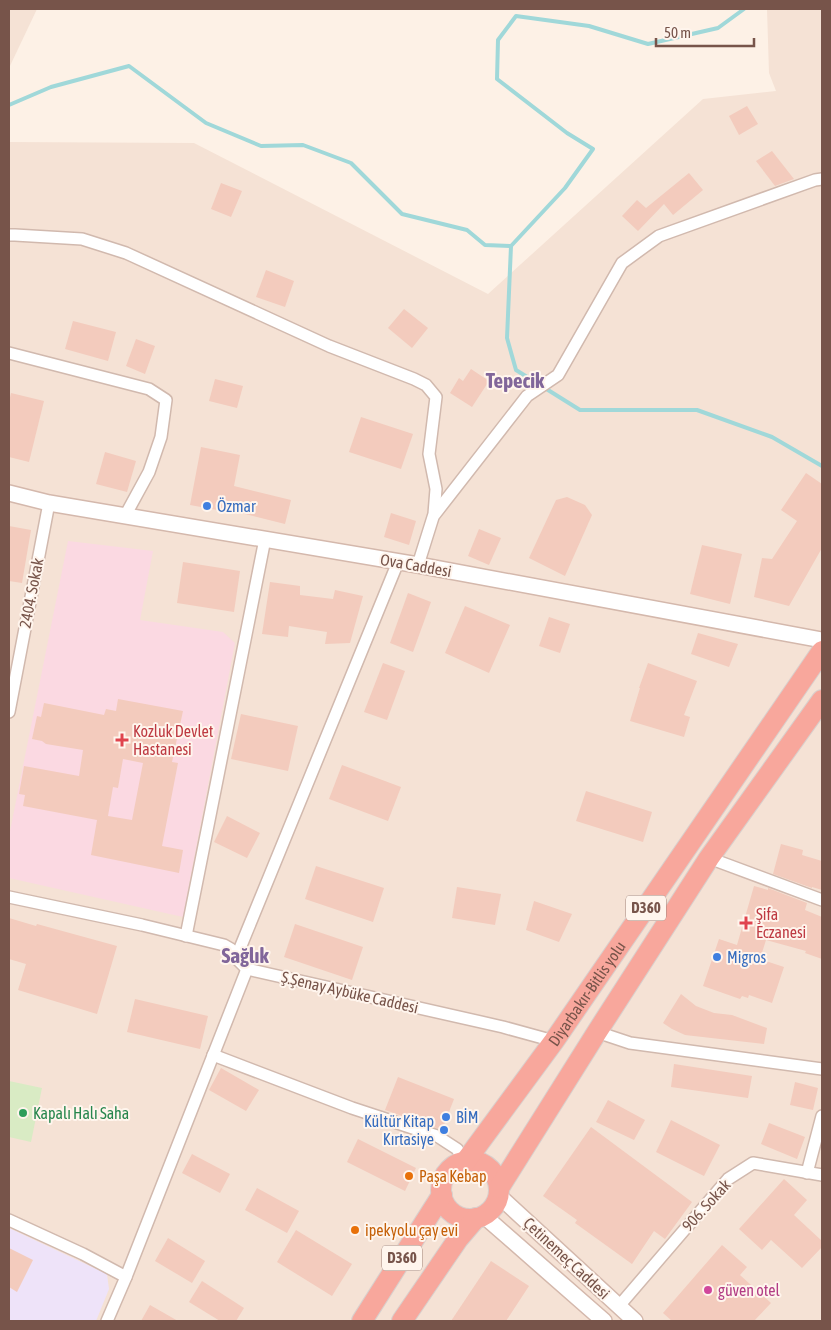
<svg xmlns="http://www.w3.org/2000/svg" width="831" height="1330" viewBox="0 0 831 1330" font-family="'Asap Condensed',sans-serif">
	<rect width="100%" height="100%" fill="#fdf1e6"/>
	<g fill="#f5e2d5">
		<path d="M 9,9 L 37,9 L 9,68 Z"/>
		<path d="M 767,9 L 822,9 L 822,1321 L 9,1321 L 9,142 L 194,143 L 488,294 L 703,99 L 776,91 L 769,73 Z"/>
	</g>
	<path fill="#eee3f9" d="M 9,1228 L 107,1274 L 109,1289 L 96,1321 L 9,1321 Z"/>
	<path fill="#fbd9e2" d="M 68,541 L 153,551 L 140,620 L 223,632 L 235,643 L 183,917 L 9,878 L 9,836 Z"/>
	<path fill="#d9ebc4" d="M 9,1081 L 42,1088 L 31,1142 L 9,1137 Z"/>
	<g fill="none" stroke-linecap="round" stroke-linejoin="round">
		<g stroke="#a0d8d9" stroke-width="4">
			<path d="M 744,9 L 718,28 L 648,44 L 589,26 L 516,16 L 498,40 L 497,79 L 567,133 L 593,149 L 565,188 L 511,246 L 507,338 L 516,370 L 580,410 L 697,410 L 772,437 L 822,466"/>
			<path d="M 9,105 L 51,87 L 129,66 L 206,123 L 261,146 L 303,145 L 351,163 L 402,214 L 467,230 L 485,245 L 511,246"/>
		</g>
	</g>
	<g fill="#f3cbbd" fill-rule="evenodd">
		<path d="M 747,106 L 758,124 L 739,135 L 729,116 Z"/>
		<path d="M 772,151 L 794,179 L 775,186 L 756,161 Z"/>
		<path d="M 689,173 L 703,190 L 673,215 L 664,204 L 638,231 L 622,216 L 637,200 L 646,208 Z"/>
		<path d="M 221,183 L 242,191 L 231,217 L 211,209 Z"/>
		<path d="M 266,270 L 294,281 L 285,307 L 256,297 Z"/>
		<path d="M 404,309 L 428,328 L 412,348 L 388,328 Z"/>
		<path d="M 73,321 L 116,332 L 108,361 L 65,349 Z"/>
		<path d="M 136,339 L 155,346 L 145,374 L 126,366 Z"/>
		<path d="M 471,369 L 489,381 L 472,407 L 450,393 L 459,378 L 463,381 Z"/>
		<path d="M 215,379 L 243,386 L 237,408 L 209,401 Z"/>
		<path d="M 11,393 L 44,401 L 29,462 L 9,457 L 9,402 Z"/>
		<path d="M 361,417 L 413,434 L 401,469 L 349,452 Z"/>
		<path d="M 201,447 L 240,455 L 234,486 L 291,500 L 285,524 L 229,510 L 228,512 L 190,505 Z"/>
		<path d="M 105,452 L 136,461 L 127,492 L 96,484 Z"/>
		<path d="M 806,473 L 822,484 L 822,548 L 789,606 L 754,597 L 762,558 L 772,559 L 797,521 L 781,510 Z"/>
		<path d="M 567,497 L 585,505 L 592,515 L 565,576 L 529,558 L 556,500 Z"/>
		<path d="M 391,513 L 416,521 L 409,545 L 384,537 Z"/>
		<path d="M 9,526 L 31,530 L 22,583 L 9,581 Z"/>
		<path d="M 479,529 L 501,538 L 489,565 L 468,556 Z"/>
		<path d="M 702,545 L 742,554 L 730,604 L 690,594 Z"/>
		<path d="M 183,562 L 240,571 L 234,612 L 177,603 Z"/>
		<path d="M 270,582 L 300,586 L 300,595 L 333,599 L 335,590 L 363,596 L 350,643 L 325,644 L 327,632 L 289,626 L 288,637 L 262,634 Z"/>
		<path d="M 408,593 L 431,602 L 413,652 L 390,643 Z"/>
		<path d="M 465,606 L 510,625 L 489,673 L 445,653 Z"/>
		<path d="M 549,617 L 570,624 L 560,653 L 539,646 Z"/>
		<path d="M 698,633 L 738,644 L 729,667 L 691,654 Z"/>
		<path d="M 383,663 L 405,671 L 387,720 L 364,712 Z"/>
		<path d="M 648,663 L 697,681 L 684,715 L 690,717 L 684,737 L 630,721 L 640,688 L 639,688 Z"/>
		<path d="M 118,699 L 183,711 L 172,762 L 178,763 L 162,846 L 183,850 L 179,873 L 91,855 L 97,820 L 23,806 L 25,795 L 19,794 L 24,766 L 79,776 L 83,750 L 46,744 L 42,741 L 32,739 L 37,716 L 41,717 L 44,703 L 104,715 L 106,709 L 116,711 ZM 123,759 L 143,763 L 132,820 L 108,816 L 113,787 L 118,788 Z"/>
		<path d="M 241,714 L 298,726 L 288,771 L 231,759 Z"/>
		<path d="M 342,765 L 401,787 L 388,821 L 329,799 Z"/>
		<path d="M 586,791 L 652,812 L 643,842 L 576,821 Z"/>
		<path d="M 227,816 L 260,833 L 247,858 L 214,842 Z"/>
		<path d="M 781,844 L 803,850 L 802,855 L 822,861 L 822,890 L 812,887 L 812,888 L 773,874 Z"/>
		<path d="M 316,866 L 384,888 L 373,922 L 305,899 Z"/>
		<path d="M 754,886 L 768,890 L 768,888 L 807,903 L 805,910 L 822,917 L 822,959 L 805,953 L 806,951 L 766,940 L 760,959 L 784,967 L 772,1003 L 749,995 L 748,998 L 742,996 L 740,999 L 703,986 L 719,939 L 737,945 Z"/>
		<path d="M 457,887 L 501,894 L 495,925 L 452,918 Z"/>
		<path d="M 534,901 L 572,914 L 559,942 L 526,930 Z"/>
		<path d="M 9,918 L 36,926 L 37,924 L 117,946 L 97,1014 L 18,990 L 26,964 L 9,959 Z"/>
		<path d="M 295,924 L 363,947 L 352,980 L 284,957 Z"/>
		<path d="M 681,994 L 696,1006 L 714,1013 L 732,1015 L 767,1028 L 764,1044 L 685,1035 L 672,1029 L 663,1023 Z"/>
		<path d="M 135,999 L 208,1016 L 200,1049 L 127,1032 Z"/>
		<path d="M 674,1064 L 752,1076 L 748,1098 L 671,1087 Z"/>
		<path d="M 221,1068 L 259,1090 L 246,1111 L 209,1090 Z"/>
		<path d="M 398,1077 L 454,1099 L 442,1130 L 385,1110 Z"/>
		<path d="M 795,1082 L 818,1088 L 813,1110 L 790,1105 Z"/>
		<path d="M 608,1100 L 645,1120 L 634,1140 L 596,1122 Z"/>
		<path d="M 671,1120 L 720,1145 L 704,1176 L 656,1152 Z"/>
		<path d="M 769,1123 L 805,1137 L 797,1159 L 761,1144 Z"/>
		<path d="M 591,1127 L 692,1202 L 665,1239 L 654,1231 L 632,1264 L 575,1223 L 577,1220 L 543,1196 Z"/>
		<path d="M 358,1139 L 416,1168 L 405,1191 L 347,1162 Z"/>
		<path d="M 192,1154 L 230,1174 L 220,1193 L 182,1173 Z"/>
		<path d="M 784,1179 L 807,1200 L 794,1215 L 822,1241 L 822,1247 L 802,1268 L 771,1240 L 762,1250 L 739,1229 Z"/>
		<path d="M 257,1188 L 299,1211 L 287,1233 L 245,1210 Z"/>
		<path d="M 296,1230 L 352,1264 L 332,1296 L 277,1262 Z"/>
		<path d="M 168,1238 L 205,1261 L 192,1283 L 155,1261 Z"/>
		<path d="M 722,1245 L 747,1267 L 740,1275 L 771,1303 L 754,1321 L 672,1321 L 663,1313 Z"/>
		<path d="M 9,1248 L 33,1260 L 17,1292 L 9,1287 Z"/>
		<path d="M 491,1261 L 529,1286 L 506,1321 L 451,1321 Z"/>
		<path d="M 202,1281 L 244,1308 L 236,1321 L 220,1321 L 189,1302 Z"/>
		<path d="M 150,1305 L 178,1321 L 141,1321 Z"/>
	</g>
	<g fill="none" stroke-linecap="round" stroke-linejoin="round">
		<g stroke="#d1b9ae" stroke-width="14">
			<g id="street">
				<path d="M 9,235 L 15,235 L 82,239 L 126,253 L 329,346 L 414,379 L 426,385 L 436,397 L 429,454 L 436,489 L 434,514 L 418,565"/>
				<path d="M 9,353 L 149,389 L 166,400 L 161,437 L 149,472 L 125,516"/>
				<path d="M 435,514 L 527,396 L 558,375 L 622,263 L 659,236 L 815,180 L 822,179"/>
				<path d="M 9,712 L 49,503"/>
				<path d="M 709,858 L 822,900"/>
				<path d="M 9,897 L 142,925 L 224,945 L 231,949 L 236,958 L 247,969 L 503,1027 L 554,1041"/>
				<path d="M 186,936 L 265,539"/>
				<path d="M 236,958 L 398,562"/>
				<path d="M 597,1032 L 630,1043 L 822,1069"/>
				<path d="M 213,1055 L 352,1108 L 437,1136 L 457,1149 L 465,1162"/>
				<path d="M 807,1173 L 822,1116"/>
				<path d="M 9,1220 L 83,1254 L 126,1277"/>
				<path d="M 619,1306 L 728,1179 L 753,1163 L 822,1175"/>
				<path d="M 107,1321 L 126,1277 L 247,969"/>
			</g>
		</g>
		<g stroke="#d4b8ac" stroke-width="18">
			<g id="secondary">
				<path d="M 9,493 L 49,503 L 418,565 L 822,640"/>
				<path d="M 498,1195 L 635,1321"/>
				<path d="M 483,1215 L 604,1321"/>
			</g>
		</g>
		<g stroke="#d9cfcc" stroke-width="22">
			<g id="highway">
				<circle cx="470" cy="1190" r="29"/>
				<path id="s1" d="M 465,1162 L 554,1041 L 822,651"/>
				<path d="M 499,1188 L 597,1032 L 709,858 L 822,700"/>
				<path d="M 362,1321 L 442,1195"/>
				<path d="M 402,1321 L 458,1239 L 476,1218"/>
			</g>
		</g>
		<use href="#street" stroke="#fff" stroke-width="11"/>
		<use href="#secondary" stroke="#fff" stroke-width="15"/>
		<use href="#highway" stroke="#f8a79c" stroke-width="20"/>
	</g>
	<g fill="#3f7fe0" stroke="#fff5ed" stroke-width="2">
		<circle cx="207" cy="506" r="5"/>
		<circle cx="717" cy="957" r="5"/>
		<circle cx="446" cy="1117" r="5"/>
		<circle cx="444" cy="1130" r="5"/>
	</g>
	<g fill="#e0444e" stroke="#fff5ed" stroke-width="2">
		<path d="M119.5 732.5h5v5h5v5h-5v5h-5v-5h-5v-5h5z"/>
		<path d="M743.5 915.5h5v5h5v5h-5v5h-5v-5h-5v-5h5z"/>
	</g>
	<circle fill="#2e9e5b" stroke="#fff5ed" stroke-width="2" cx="23" cy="1113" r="5"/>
	<g fill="#e8710a" stroke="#fff5ed" stroke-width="2">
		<circle cx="409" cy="1176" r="5"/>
		<circle cx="355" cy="1230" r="5"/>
	</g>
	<circle fill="#d1479c" stroke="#fff5ed" stroke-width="2" cx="708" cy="1290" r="5"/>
	<g text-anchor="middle" stroke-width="4" stroke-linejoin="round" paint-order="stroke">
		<g fill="#fff5ed" stroke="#a0847b" stroke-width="1">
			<rect x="626" y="895.5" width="40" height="25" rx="4"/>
			<rect x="382" y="1245.5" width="40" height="25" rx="4"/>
		</g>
		<g font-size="15" font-weight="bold" fill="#77544a">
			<text x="646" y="913">D360</text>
			<text x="402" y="1263">D360</text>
		</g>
		<g font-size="16" fill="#366cbe" stroke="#fff5ed" text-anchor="start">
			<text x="217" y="512">Özmar</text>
			<text x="727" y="963">Migros</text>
			<text x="456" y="1123">BİM</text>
			<text x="434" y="1127" text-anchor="end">Kültür Kitap<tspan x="434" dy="18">Kırtasiye</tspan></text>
		</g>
		<g font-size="16" fill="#77544a" stroke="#fff5ed">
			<text transform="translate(416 565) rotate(10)" y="6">Ova Caddesi</text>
			<text transform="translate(31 593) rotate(-79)" y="6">2404. Sokak</text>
			<text transform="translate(350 992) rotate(13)" y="6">Ş.Şenay Aybüke Caddesi</text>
			<text dy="6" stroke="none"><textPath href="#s1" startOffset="208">Diyarbakır-Bitlis yolu</textPath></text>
			<text transform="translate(706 1205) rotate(-48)" y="6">906. Sokak</text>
			<text transform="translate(567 1258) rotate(43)" y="6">Çetinemeç Caddesi</text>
		</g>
		<g font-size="16" fill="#be3a42" stroke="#fff5ed" text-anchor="start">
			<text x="133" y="737">Kozluk Devlet<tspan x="133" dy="18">Hastanesi</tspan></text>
			<text x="756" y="920">Şifa<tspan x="756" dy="18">Eczanesi</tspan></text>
		</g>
		<g font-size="16" fill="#27864d" stroke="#fff5ed" text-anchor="start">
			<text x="33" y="1119">Kapalı Halı Saha</text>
		</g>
		<g font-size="16" fill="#c56008" stroke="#fff5ed" text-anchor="start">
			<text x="419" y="1182">Paşa Kebap</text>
			<text x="365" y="1236">ipekyolu çay evi</text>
		</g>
		<g font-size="16" fill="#b23c85" stroke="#fff5ed" text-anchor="start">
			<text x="718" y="1296">güven otel</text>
		</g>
		<g font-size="21" font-weight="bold" fill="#81669a" stroke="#fff5ed">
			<text x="515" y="388">Tepecik</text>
			<text x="245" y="963">Sağlık</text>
		</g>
	</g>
	<rect width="831" height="1330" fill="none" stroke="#77544a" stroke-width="20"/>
	<path d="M656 38v8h98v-8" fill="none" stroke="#77544a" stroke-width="2.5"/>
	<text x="664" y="38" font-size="15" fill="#77544a" stroke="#fff5ed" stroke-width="4" paint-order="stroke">50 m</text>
</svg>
